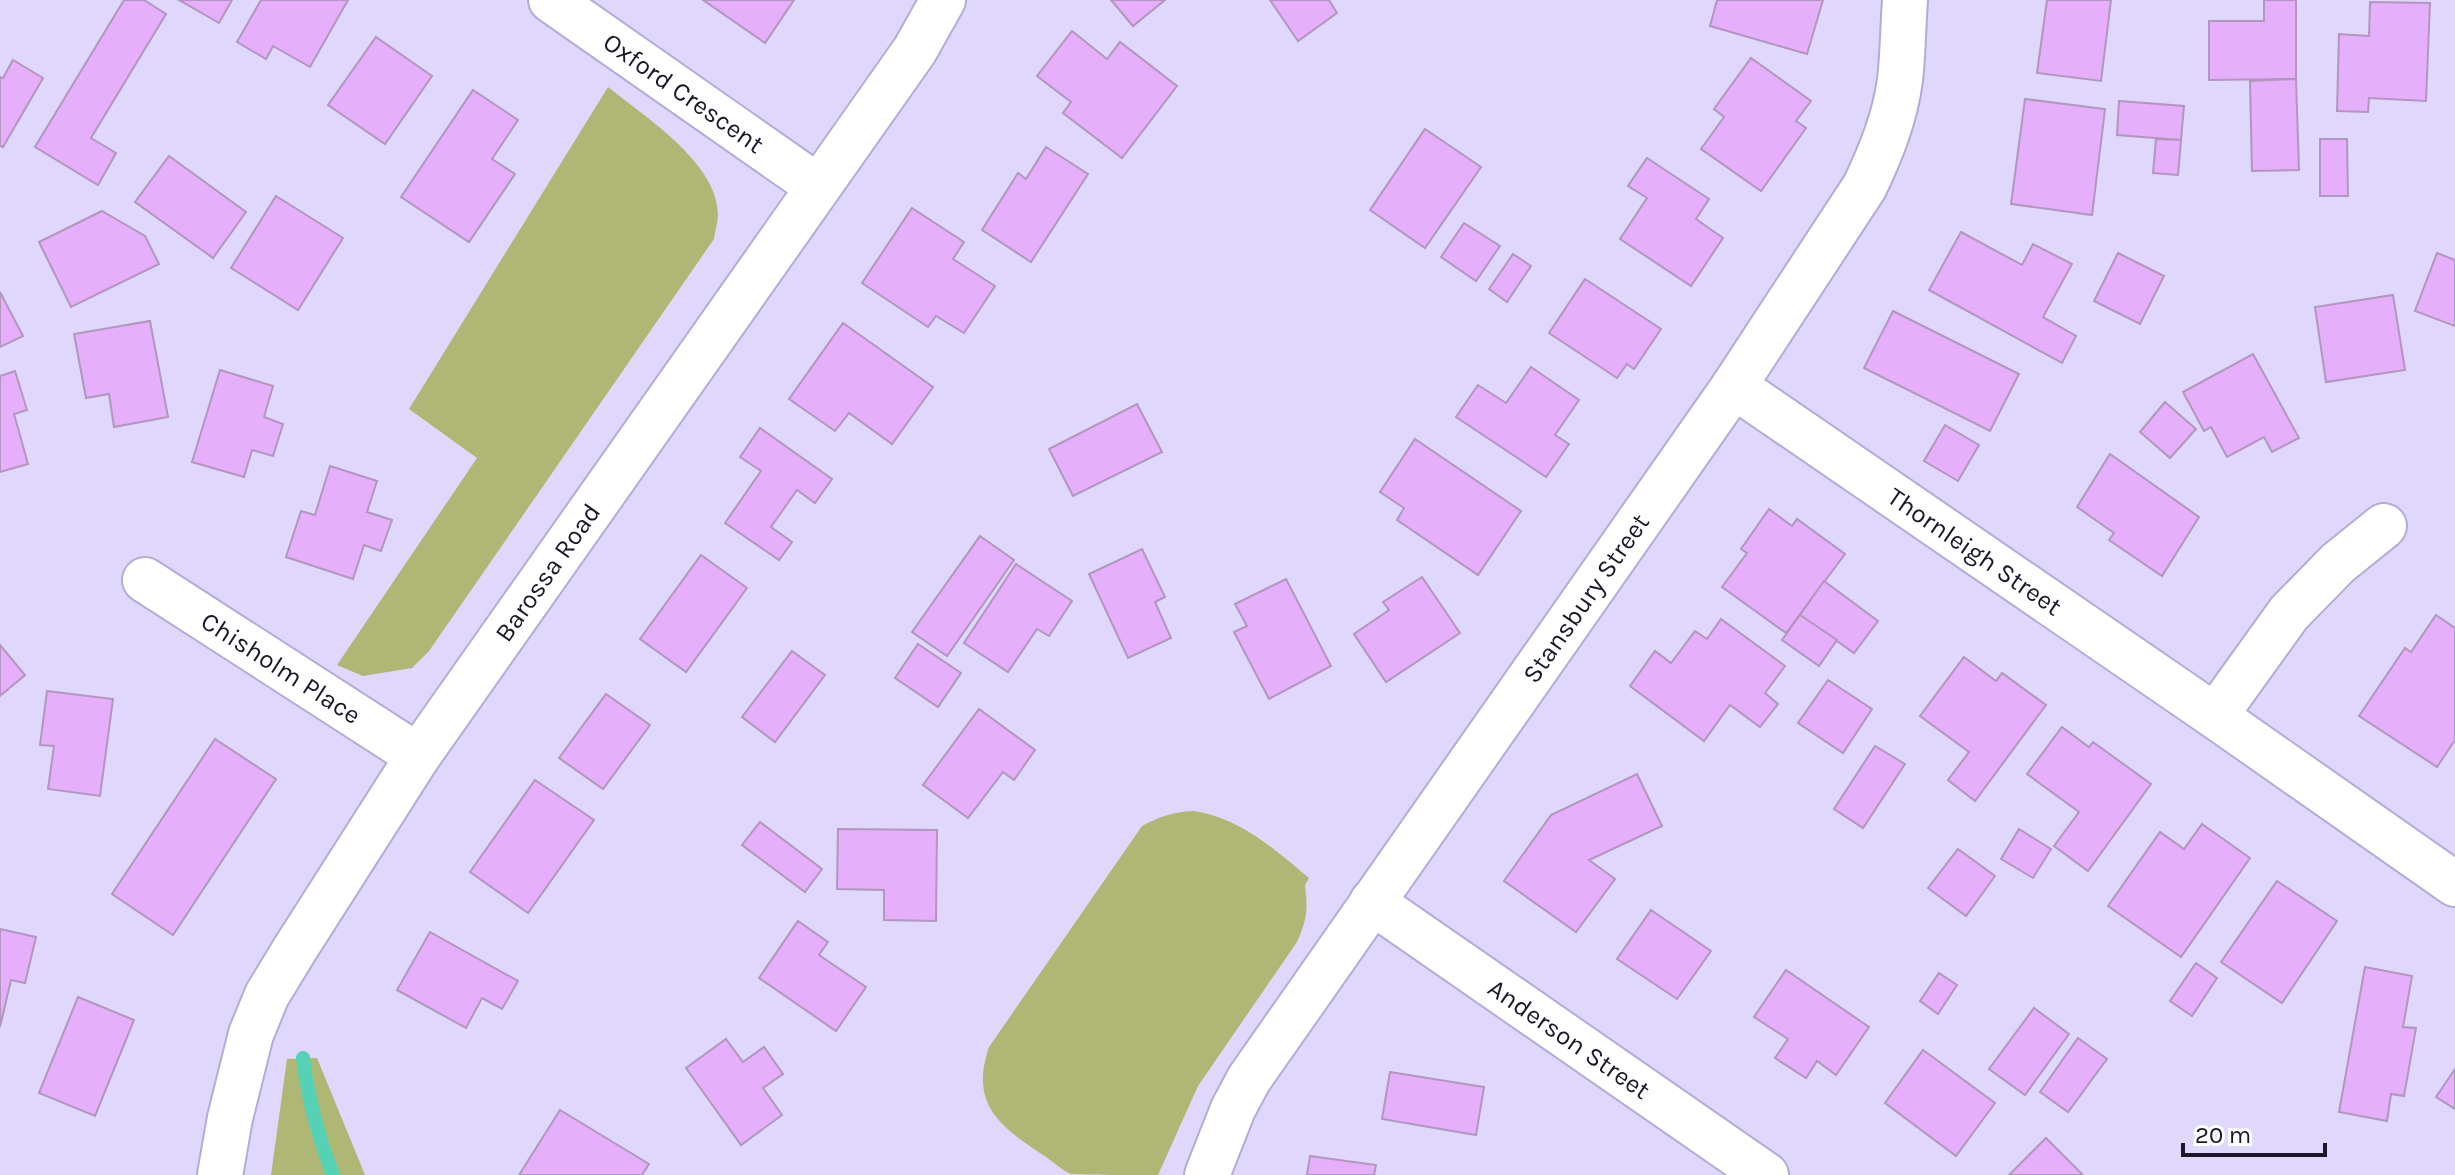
<svg xmlns="http://www.w3.org/2000/svg" width="2455" height="1175" viewBox="0 0 2455 1175" font-family="Karla,sans-serif">
	<rect width="100%" height="100%" fill="#dfd7fc"/>
	<g fill="#aeb874">
		<path d="M 608,87 C 645,117 717,162 718,214 C 718,222 715,231 714,239 L 429,651 L 412,668 L 363,676 L 337,665 L 477,458 L 409,409 Z"/>
		<path d="M 1193,811 C 1239,817 1274,849 1309,878 L 1305,885 C 1308,909 1307,920 1297,942 L 1198,1086 L 1158,1175 C 1142,1175 1082,1175 1071,1174 C 1060,1169 1050,1159 1040,1153 C 998,1125 970,1103 989,1047 L 1142,826 C 1159,817 1173,812 1193,811 Z"/>
		<path d="M 317,1058 L 365,1175 L 271,1175 L 287,1059 Z"/>
	</g>
	<g fill="none" stroke-linecap="round" stroke-linejoin="round">
		<path stroke="#55d2b6" stroke-width="14" d="M 303,1058 C 308,1099 318,1136 333,1175"/>
	</g>
	<g fill="#e5affb" stroke="#b296bd" stroke-width="2">
		<path d="M 124,0 L 144,0 L 166,14 L 91,138 L 116,153 L 98,185 L 35,147 Z"/>
		<path d="M 179,0 L 232,0 L 219,23 Z"/>
		<path d="M 261,0 L 348,0 L 310,67 L 273,46 L 266,59 L 237,42 Z"/>
		<path d="M 703,0 L 794,0 L 765,43 Z"/>
		<path d="M 1111,0 L 1165,0 L 1133,26 Z"/>
		<path d="M 1270,0 L 1329,0 L 1337,13 L 1298,41 Z"/>
		<path d="M 1717,0 L 1823,0 L 1807,54 L 1710,26 Z"/>
		<path d="M 2047,0 L 2111,0 L 2101,81 L 2037,73 Z"/>
		<path d="M 2264,0 L 2296,0 L 2296,79 L 2209,80 L 2209,21 L 2264,21 Z"/>
		<path d="M 2370,2 L 2430,3 L 2426,101 L 2369,98 L 2368,112 L 2337,111 L 2339,34 L 2369,36 Z"/>
		<path d="M 1072,31 L 1107,59 L 1120,42 L 1177,86 L 1122,158 L 1063,113 L 1071,102 L 1037,76 Z"/>
		<path d="M 376,37 L 432,76 L 385,144 L 328,105 Z"/>
		<path d="M 1751,58 L 1811,101 L 1796,121 L 1806,128 L 1761,191 L 1701,149 L 1724,117 L 1714,109 Z"/>
		<path d="M 13,60 L 43,78 L 3,147 L 0,146 L 0,77 L 3,78 Z"/>
		<path d="M 2296,79 L 2299,170 L 2252,171 L 2250,81 Z"/>
		<path d="M 473,90 L 518,120 L 492,159 L 515,174 L 469,242 L 401,197 Z"/>
		<path d="M 2025,99 L 2105,109 L 2092,215 L 2011,204 Z"/>
		<path d="M 2119,101 L 2184,106 L 2181,140 L 2117,135 Z"/>
		<path d="M 1425,129 L 1481,167 L 1425,248 L 1370,210 Z"/>
		<path d="M 2156,139 L 2181,140 L 2178,175 L 2153,173 Z"/>
		<path d="M 2320,139 L 2347,139 L 2348,196 L 2320,196 Z"/>
		<path d="M 1046,147 L 1088,174 L 1031,262 L 982,230 L 1018,173 L 1026,179 Z"/>
		<path d="M 169,156 L 246,212 L 213,258 L 135,202 Z"/>
		<path d="M 1647,158 L 1709,199 L 1696,219 L 1723,238 L 1691,286 L 1620,239 L 1647,198 L 1628,186 Z"/>
		<path d="M 276,196 L 343,238 L 298,310 L 231,268 Z"/>
		<path d="M 912,208 L 964,242 L 953,259 L 995,286 L 964,333 L 936,316 L 928,327 L 862,283 Z"/>
		<path d="M 102,211 L 145,236 L 159,264 L 71,307 L 39,242 Z"/>
		<path d="M 1464,223 L 1500,246 L 1476,281 L 1441,257 Z"/>
		<path d="M 1961,232 L 2022,265 L 2033,244 L 2072,264 L 2043,317 L 2076,336 L 2062,363 L 1929,290 Z"/>
		<path d="M 2118,253 L 2164,276 L 2140,324 L 2094,301 Z"/>
		<path d="M 2437,253 L 2455,260 L 2455,326 L 2415,311 Z"/>
		<path d="M 1513,254 L 1531,266 L 1507,302 L 1489,289 Z"/>
		<path d="M 1585,279 L 1661,329 L 1634,369 L 1627,364 L 1617,378 L 1549,333 Z"/>
		<path d="M 0,292 L 23,336 L 0,347 Z"/>
		<path d="M 2393,295 L 2405,370 L 2326,382 L 2315,307 Z"/>
		<path d="M 1893,311 L 2019,374 L 1990,431 L 1864,368 Z"/>
		<path d="M 150,321 L 168,417 L 114,427 L 109,394 L 86,398 L 74,334 Z"/>
		<path d="M 843,323 L 933,387 L 892,444 L 849,413 L 835,431 L 789,399 Z"/>
		<path d="M 2253,354 L 2299,438 L 2272,452 L 2264,437 L 2227,457 L 2211,427 L 2204,431 L 2183,392 Z"/>
		<path d="M 1531,367 L 1579,400 L 1555,435 L 1569,444 L 1546,477 L 1456,417 L 1478,385 L 1506,403 Z"/>
		<path d="M 220,370 L 273,386 L 264,417 L 283,424 L 273,456 L 252,450 L 244,477 L 192,462 Z"/>
		<path d="M 15,371 L 27,410 L 14,414 L 28,464 L 0,472 L 0,376 Z"/>
		<path d="M 2165,402 L 2196,429 L 2170,458 L 2140,432 Z"/>
		<path d="M 1137,404 L 1162,452 L 1073,496 L 1049,449 Z"/>
		<path d="M 1945,425 L 1979,445 L 1958,481 L 1924,461 Z"/>
		<path d="M 760,428 L 832,479 L 815,503 L 797,490 L 771,527 L 792,542 L 779,560 L 725,523 L 761,471 L 740,457 Z"/>
		<path d="M 1415,439 L 1521,511 L 1478,575 L 1397,520 L 1404,508 L 1380,492 Z"/>
		<path d="M 2110,454 L 2199,517 L 2162,576 L 2109,540 L 2114,533 L 2077,507 Z"/>
		<path d="M 330,466 L 377,481 L 367,512 L 392,520 L 381,551 L 364,545 L 353,579 L 286,557 L 301,511 L 315,515 Z"/>
		<path d="M 1769,509 L 1792,526 L 1797,519 L 1845,554 L 1786,633 L 1722,587 L 1747,553 L 1741,549 Z"/>
		<path d="M 980,536 L 1014,560 L 947,656 L 912,632 Z"/>
		<path d="M 1142,549 L 1165,597 L 1155,602 L 1171,638 L 1128,658 L 1089,574 Z"/>
		<path d="M 701,555 L 747,588 L 686,672 L 640,639 Z"/>
		<path d="M 1016,564 L 1072,601 L 1049,636 L 1037,629 L 1008,672 L 964,643 Z"/>
		<path d="M 1422,577 L 1460,633 L 1386,682 L 1354,634 L 1389,610 L 1383,602 Z"/>
		<path d="M 1286,579 L 1331,666 L 1269,699 L 1234,632 L 1247,626 L 1235,604 Z"/>
		<path d="M 1824,581 L 1878,621 L 1854,653 L 1800,615 Z"/>
		<path d="M 1800,615 L 1837,640 L 1819,666 L 1782,640 Z"/>
		<path d="M 2436,615 L 2455,628 L 2455,740 L 2437,767 L 2359,716 L 2405,648 L 2411,652 Z"/>
		<path d="M 1721,619 L 1785,666 L 1765,693 L 1778,704 L 1760,727 L 1730,705 L 1704,741 L 1630,686 L 1655,651 L 1671,663 L 1695,631 L 1707,639 Z"/>
		<path d="M 918,644 L 961,673 L 938,707 L 895,678 Z"/>
		<path d="M 0,645 L 25,675 L 0,696 Z"/>
		<path d="M 792,651 L 825,675 L 775,742 L 742,717 Z"/>
		<path d="M 1964,657 L 1996,681 L 2002,673 L 2046,705 L 1975,801 L 1948,780 L 1969,752 L 1920,716 Z"/>
		<path d="M 1828,680 L 1872,709 L 1843,753 L 1798,723 Z"/>
		<path d="M 47,691 L 113,699 L 100,796 L 48,789 L 54,746 L 40,745 Z"/>
		<path d="M 606,694 L 650,725 L 603,789 L 559,758 Z"/>
		<path d="M 979,709 L 1035,750 L 1014,780 L 1003,772 L 968,818 L 923,785 Z"/>
		<path d="M 2062,727 L 2089,747 L 2093,742 L 2151,784 L 2088,871 L 2054,846 L 2079,812 L 2027,774 Z"/>
		<path d="M 215,739 L 276,779 L 173,935 L 112,894 Z"/>
		<path d="M 1875,746 L 1905,764 L 1863,828 L 1834,809 Z"/>
		<path d="M 1637,774 L 1662,826 L 1589,860 L 1615,879 L 1576,932 L 1504,881 L 1551,815 Z"/>
		<path d="M 535,780 L 594,820 L 528,913 L 470,872 Z"/>
		<path d="M 760,822 L 822,869 L 805,892 L 742,845 Z"/>
		<path d="M 2202,824 L 2250,858 L 2181,957 L 2108,906 L 2160,832 L 2184,849 Z"/>
		<path d="M 838,829 L 937,830 L 936,921 L 884,920 L 884,890 L 837,889 Z"/>
		<path d="M 2019,829 L 2051,849 L 2033,878 L 2001,859 Z"/>
		<path d="M 1958,849 L 1995,876 L 1966,916 L 1928,888 Z"/>
		<path d="M 2277,881 L 2337,921 L 2282,1003 L 2221,962 Z"/>
		<path d="M 1651,910 L 1711,951 L 1677,999 L 1617,959 Z"/>
		<path d="M 798,921 L 828,942 L 819,955 L 866,987 L 836,1031 L 759,978 Z"/>
		<path d="M 0,929 L 36,937 L 25,983 L 11,980 L 0,1027 Z"/>
		<path d="M 430,932 L 518,981 L 502,1009 L 482,998 L 466,1028 L 397,990 Z"/>
		<path d="M 2196,963 L 2217,978 L 2192,1016 L 2170,1001 Z"/>
		<path d="M 2365,967 L 2412,976 L 2403,1027 L 2416,1028 L 2404,1096 L 2391,1094 L 2387,1121 L 2339,1112 Z"/>
		<path d="M 1786,970 L 1869,1027 L 1836,1075 L 1817,1061 L 1806,1078 L 1775,1058 L 1788,1039 L 1754,1017 Z"/>
		<path d="M 1939,973 L 1957,985 L 1938,1014 L 1920,1001 Z"/>
		<path d="M 78,997 L 134,1020 L 95,1116 L 39,1093 Z"/>
		<path d="M 2034,1008 L 2069,1034 L 2025,1095 L 1989,1069 Z"/>
		<path d="M 2078,1038 L 2107,1059 L 2068,1112 L 2040,1092 Z"/>
		<path d="M 726,1039 L 743,1062 L 764,1047 L 783,1074 L 763,1088 L 782,1115 L 741,1145 L 686,1068 Z"/>
		<path d="M 1923,1050 L 1995,1103 L 1956,1156 L 1885,1103 Z"/>
		<path d="M 2455,1069 L 2455,1109 L 2436,1097 Z"/>
		<path d="M 1390,1072 L 1484,1087 L 1476,1135 L 1382,1119 Z"/>
		<path d="M 560,1110 L 649,1164 L 642,1175 L 519,1175 Z"/>
		<path d="M 2046,1138 L 2083,1175 L 2009,1175 Z"/>
		<path d="M 1310,1156 L 1376,1165 L 1374,1175 L 1307,1175 Z"/>
	</g>
	<g fill="none" stroke-linecap="round" stroke-linejoin="round">
		<g stroke="#b5abd7" stroke-width="48">
			<g id="street">
				<path id="s1" d="M 551,0 L 817,186"/>
				<path id="s2" d="M 1734,386 L 2215,716 L 2455,884"/>
				<path id="s3" d="M 145,580 L 418,756"/>
				<path d="M 2215,716 L 2289,613 L 2338,563 L 2384,526"/>
				<path id="s4" d="M 1372,902 L 1766,1175"/>
				<path id="s5" d="M 1207,1175 L 1233,1109 L 1249,1079 L 1734,386 L 1865,186 C 1881,152 1895,118 1900,80 C 1903,54 1903,27 1905,0"/>
			</g>
		</g>
		<g stroke="#b5abd7" stroke-width="48">
			<g id="secondary">
				<path id="s6" d="M 220,1175 L 230,1118 L 251,1034 L 267,995 L 295,949 L 418,756 L 915,50 L 943,0"/>
			</g>
		</g>
		<use href="#street" stroke="#fff" stroke-width="44"/>
		<use href="#secondary" stroke="#fff" stroke-width="44"/>
	</g>
	<g text-anchor="middle" stroke-width="6" stroke-linejoin="round" paint-order="stroke">
		<g font-size="26" fill="#1c1728" stroke="#fefefe">
			<text dy="9" stroke="none"><textPath href="#s1" startOffset="162">Oxford Crescent</textPath></text>
			<text dy="9" stroke="none"><textPath href="#s2" startOffset="292">Thornleigh Street</textPath></text>
			<text dy="9" stroke="none"><textPath href="#s6" startOffset="694">Barossa Road</textPath></text>
			<text dy="9" stroke="none"><textPath href="#s5" startOffset="692">Stansbury Street</textPath></text>
			<text dy="9" stroke="none"><textPath href="#s3" startOffset="162">Chisholm Place</textPath></text>
			<text dy="9" stroke="none"><textPath href="#s4" startOffset="240">Anderson Street</textPath></text>
		</g>
	</g>
	<path d="M2183 1143v12h142v-12" fill="none" stroke="#1c1728" stroke-width="4"/>
	<text x="2195" y="1143" font-size="24" fill="#1c1728" stroke="#fefefe" stroke-width="6" paint-order="stroke">20 m</text>
</svg>
